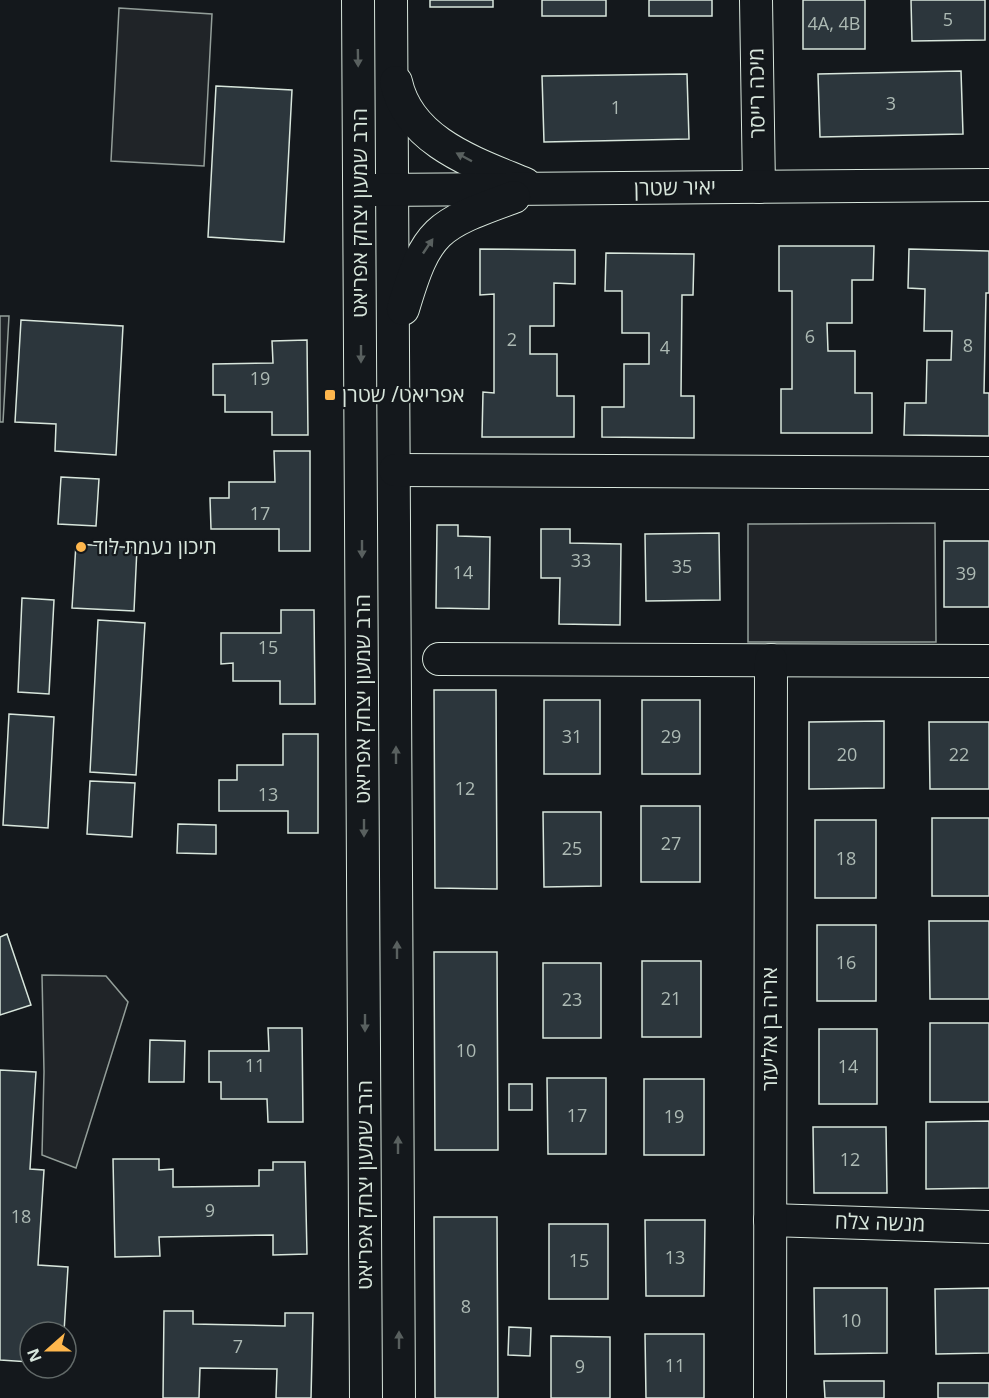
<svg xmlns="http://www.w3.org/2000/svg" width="989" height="1398" viewBox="0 0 989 1398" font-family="'Open Sans','Noto Sans Hebrew',sans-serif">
	<rect width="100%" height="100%" fill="#14181c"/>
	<g fill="#202428" stroke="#939e99" stroke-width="1.5">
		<path d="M 119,8 L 212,14 L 204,166 L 111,161 Z"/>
		<path d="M 0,316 L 9,316 L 3,422 L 0,422 Z"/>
		<path d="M 935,523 L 936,642 L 748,642 L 748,524 Z"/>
		<path d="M 42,975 L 106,976 L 128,1002 L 76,1168 L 42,1155 L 44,1072 Z"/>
	</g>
	<g fill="#2c363c" stroke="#d8e6dc" stroke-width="1.5">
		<rect x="430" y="0" width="63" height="7"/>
		<rect x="542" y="0" width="64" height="16"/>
		<rect x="649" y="0" width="63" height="16"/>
		<rect x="803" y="0" width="62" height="49"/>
		<path d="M 911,0 L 985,0 L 985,40 L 912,41 Z"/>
		<path d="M 961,71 L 963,134 L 820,137 L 818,74 Z"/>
		<path d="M 687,74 L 689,139 L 544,142 L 542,76 Z"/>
		<path d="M 216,86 L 292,90 L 284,242 L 208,237 Z"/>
		<path d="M 779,246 L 874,246 L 873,280 L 852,280 L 852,323 L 827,323 L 828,351 L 855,351 L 855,393 L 872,393 L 872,433 L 781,433 L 781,389 L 792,389 L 792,291 L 779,291 Z"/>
		<path d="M 480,249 L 575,250 L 575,284 L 554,283 L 554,326 L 530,326 L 530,354 L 557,354 L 557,396 L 574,396 L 574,437 L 482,437 L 483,392 L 494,393 L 494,294 L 480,295 Z"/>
		<path d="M 909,249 L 989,251 L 989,293 L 986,293 L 984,393 L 989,393 L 989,436 L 904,435 L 905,403 L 926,403 L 927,360 L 951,360 L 952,331 L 924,331 L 925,289 L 908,288 Z"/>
		<path d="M 606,253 L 694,254 L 693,295 L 682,295 L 681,396 L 694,396 L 694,438 L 602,437 L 602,407 L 624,407 L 624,364 L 649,364 L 649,333 L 622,333 L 622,291 L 605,291 Z"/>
		<path d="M 21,320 L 123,326 L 116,455 L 55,451 L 56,424 L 15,422 Z"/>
		<path d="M 307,340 L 308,435 L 272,435 L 272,412 L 225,412 L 225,395 L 213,395 L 213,364 L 273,363 L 272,341 Z"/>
		<path d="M 274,451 L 310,451 L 310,551 L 279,551 L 279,529 L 211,529 L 210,498 L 229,498 L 229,482 L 275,482 Z"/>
		<path d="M 61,477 L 99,479 L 96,526 L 58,524 Z"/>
		<path d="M 437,525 L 458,525 L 458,536 L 490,537 L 489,609 L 436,608 Z"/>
		<path d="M 541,529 L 570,529 L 570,543 L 621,544 L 620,625 L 559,624 L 560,578 L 541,578 Z"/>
		<path d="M 719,533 L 720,600 L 646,601 L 645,534 Z"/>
		<rect x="944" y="541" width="45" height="66"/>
		<path d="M 76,544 L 137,548 L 134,611 L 72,608 Z"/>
		<path d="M 22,598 L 54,600 L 49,694 L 18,692 Z"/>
		<path d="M 281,610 L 314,610 L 315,704 L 280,704 L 280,681 L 233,681 L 233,663 L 221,664 L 221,633 L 281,633 Z"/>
		<path d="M 98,620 L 145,623 L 136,775 L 90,772 Z"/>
		<path d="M 434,690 L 496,690 L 497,889 L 435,888 Z"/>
		<rect x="544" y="700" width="56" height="74"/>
		<rect x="642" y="700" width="58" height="74"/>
		<path d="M 9,714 L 54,717 L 48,828 L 3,825 Z"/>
		<path d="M 884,721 L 884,788 L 809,789 L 809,722 Z"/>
		<path d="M 929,722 L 989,722 L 989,789 L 930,789 Z"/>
		<path d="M 283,734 L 318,734 L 318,833 L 288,833 L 288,811 L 219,811 L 219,780 L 237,780 L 237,765 L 283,765 Z"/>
		<path d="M 90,781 L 135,783 L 132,837 L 87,834 Z"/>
		<rect x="641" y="806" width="59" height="76"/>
		<path d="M 543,812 L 601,812 L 601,886 L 544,887 Z"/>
		<rect x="932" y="818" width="57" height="78"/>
		<rect x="815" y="820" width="61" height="78"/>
		<path d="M 178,824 L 216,825 L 216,854 L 177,853 Z"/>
		<path d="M 929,921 L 989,921 L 989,999 L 930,999 Z"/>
		<rect x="817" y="925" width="59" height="76"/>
		<path d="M 7,934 L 31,1005 L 0,1015 L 0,937 Z"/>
		<path d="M 434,952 L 497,952 L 498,1150 L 435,1150 Z"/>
		<rect x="642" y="961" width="59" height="76"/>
		<rect x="543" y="963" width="58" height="75"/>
		<rect x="930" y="1023" width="59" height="79"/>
		<path d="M 268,1028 L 302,1028 L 303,1122 L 268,1122 L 267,1099 L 221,1099 L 221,1082 L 209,1082 L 209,1051 L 269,1051 Z"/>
		<rect x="819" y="1029" width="58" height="75"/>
		<path d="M 150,1040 L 185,1041 L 184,1082 L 149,1082 Z"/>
		<path d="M 0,1070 L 36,1072 L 30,1169 L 44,1170 L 38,1265 L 68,1267 L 64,1332 L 30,1332 L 30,1362 L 0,1360 Z"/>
		<path d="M 547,1078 L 606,1078 L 606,1154 L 548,1154 Z"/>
		<rect x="644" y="1079" width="60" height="76"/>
		<rect x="509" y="1084" width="23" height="26"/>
		<path d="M 989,1121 L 989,1188 L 926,1189 L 926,1122 Z"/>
		<path d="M 813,1127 L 886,1127 L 887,1193 L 814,1193 Z"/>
		<path d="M 113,1159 L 159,1159 L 159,1170 L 173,1169 L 173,1187 L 259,1186 L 259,1170 L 273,1170 L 273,1162 L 305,1162 L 307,1254 L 273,1255 L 273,1235 L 159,1237 L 160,1256 L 115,1257 Z"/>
		<path d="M 434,1217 L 497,1217 L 498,1398 L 435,1398 Z"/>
		<path d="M 645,1220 L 705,1220 L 704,1296 L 646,1296 Z"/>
		<rect x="549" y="1224" width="59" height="75"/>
		<path d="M 814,1288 L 887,1288 L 887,1353 L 815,1354 Z"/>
		<path d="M 989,1288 L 989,1353 L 936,1354 L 935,1289 Z"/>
		<path d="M 164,1311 L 193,1311 L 193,1324 L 285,1326 L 285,1313 L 313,1313 L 311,1398 L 276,1398 L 277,1369 L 200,1368 L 199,1398 L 163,1398 Z"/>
		<path d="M 509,1327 L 531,1328 L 530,1356 L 508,1355 Z"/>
		<path d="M 645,1334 L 704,1334 L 704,1398 L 646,1398 Z"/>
		<path d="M 551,1336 L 610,1337 L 610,1398 L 551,1398 Z"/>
		<path d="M 824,1381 L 884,1381 L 884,1398 L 825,1398 Z"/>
		<rect x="938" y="1383" width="51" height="15"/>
	</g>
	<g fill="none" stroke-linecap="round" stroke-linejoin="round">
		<g stroke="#d8e6dc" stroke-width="34">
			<g id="minor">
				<path d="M 358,0 L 366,1398"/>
				<path d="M 391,0 L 399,1398"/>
				<path d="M 756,0 L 759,187"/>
				<path d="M 396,82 C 409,142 475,163 525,184"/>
				<path d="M 373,190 L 989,185"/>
				<path d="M 403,309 C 427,228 437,225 514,197"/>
				<path d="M 395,470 L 989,473"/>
				<path d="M 439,659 L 989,661"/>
				<path d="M 770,1220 L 989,1227"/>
				<path d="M 770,1398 L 771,660"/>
			</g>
		</g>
		<use href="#minor" stroke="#14181c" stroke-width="32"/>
	</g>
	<defs><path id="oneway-solid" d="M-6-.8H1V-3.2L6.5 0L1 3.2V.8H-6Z" transform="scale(1.5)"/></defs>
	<g fill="#59605f">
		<use href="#oneway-solid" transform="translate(358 58) rotate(89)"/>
		<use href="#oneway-solid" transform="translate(464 157) rotate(-152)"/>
		<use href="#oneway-solid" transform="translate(428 246) rotate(-56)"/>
		<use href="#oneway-solid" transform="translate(361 354) rotate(90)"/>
		<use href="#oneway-solid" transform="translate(362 549) rotate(90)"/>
		<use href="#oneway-solid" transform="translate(396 755) rotate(-90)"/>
		<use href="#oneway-solid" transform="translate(364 828) rotate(90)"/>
		<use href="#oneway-solid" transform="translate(397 950) rotate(-90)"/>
		<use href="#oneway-solid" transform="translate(365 1023) rotate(90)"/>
		<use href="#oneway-solid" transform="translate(398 1145) rotate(-90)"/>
		<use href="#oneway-solid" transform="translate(399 1340) rotate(-90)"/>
	</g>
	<g fill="#ffb74d" stroke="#14181c" stroke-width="2">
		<rect x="324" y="389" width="12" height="12" rx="3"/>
		<circle cx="81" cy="547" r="6"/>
	</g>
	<g text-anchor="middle" stroke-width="4.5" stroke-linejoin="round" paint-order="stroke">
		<g font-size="18" fill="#adbab4">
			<text x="948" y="26">5</text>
			<text x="834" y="30">4A, 4B</text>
			<text x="891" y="110">3</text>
			<text x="616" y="114">1</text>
			<text x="810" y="343">6</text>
			<text x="512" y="346">2</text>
			<text x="968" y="352">8</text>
			<text x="665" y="354">4</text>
			<text x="260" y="385">19</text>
			<text x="260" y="520">17</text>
			<text x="581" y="567">33</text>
			<text x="682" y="573">35</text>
			<text x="463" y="579">14</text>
			<text x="966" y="580">39</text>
			<text x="268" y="654">15</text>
			<text x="572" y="743">31</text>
			<text x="671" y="743">29</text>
			<text x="847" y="761">20</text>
			<text x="959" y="761">22</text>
			<text x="465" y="795">12</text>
			<text x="268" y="801">13</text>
			<text x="671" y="850">27</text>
			<text x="572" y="855">25</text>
			<text x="846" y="865">18</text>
			<text x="846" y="969">16</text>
			<text x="671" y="1005">21</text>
			<text x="572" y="1006">23</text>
			<text x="466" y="1057">10</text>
			<text x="255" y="1072">11</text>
			<text x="848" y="1073">14</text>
			<text x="577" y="1122">17</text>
			<text x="674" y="1123">19</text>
			<text x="850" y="1166">12</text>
			<text x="210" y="1217">9</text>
			<text x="21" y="1223">18</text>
			<text x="675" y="1264">13</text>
			<text x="579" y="1267">15</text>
			<text x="466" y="1313">8</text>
			<text x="851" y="1327">10</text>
			<text x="238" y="1353">7</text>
			<text x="675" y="1372">11</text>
			<text x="580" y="1373">9</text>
		</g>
		<g font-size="21" fill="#d8e6dc" stroke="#14181c">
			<text transform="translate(757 93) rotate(-91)" y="7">מיכה רייסר</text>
			<text transform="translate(675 188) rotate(-1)" y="7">יאיר שטרן</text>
			<text transform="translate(360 213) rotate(-90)" y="7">הרב שמעון יצחק אפריאט</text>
			<text transform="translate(363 699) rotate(-90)" y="7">הרב שמעון יצחק אפריאט</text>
			<text transform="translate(770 1029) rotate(-90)" y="7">אריה בן אליעזר</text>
			<text transform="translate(365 1185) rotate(-90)" y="7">הרב שמעון יצחק אפריאט</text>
			<text transform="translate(880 1223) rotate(2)" y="7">מנשה צלח</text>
		</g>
		<g font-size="21" fill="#d8e6dc" stroke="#14181c" text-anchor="start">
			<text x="342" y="402">אפריאט/ שטרן</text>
			<text x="93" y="554">תיכון נעמת לוד</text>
		</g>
	</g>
	<g transform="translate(48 1350) rotate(249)"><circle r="28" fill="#14181c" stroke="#626a69" stroke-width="1.5"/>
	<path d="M0-4.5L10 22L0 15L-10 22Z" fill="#ffb74d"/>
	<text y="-9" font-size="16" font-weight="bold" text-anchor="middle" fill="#d8e6dc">N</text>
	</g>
</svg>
